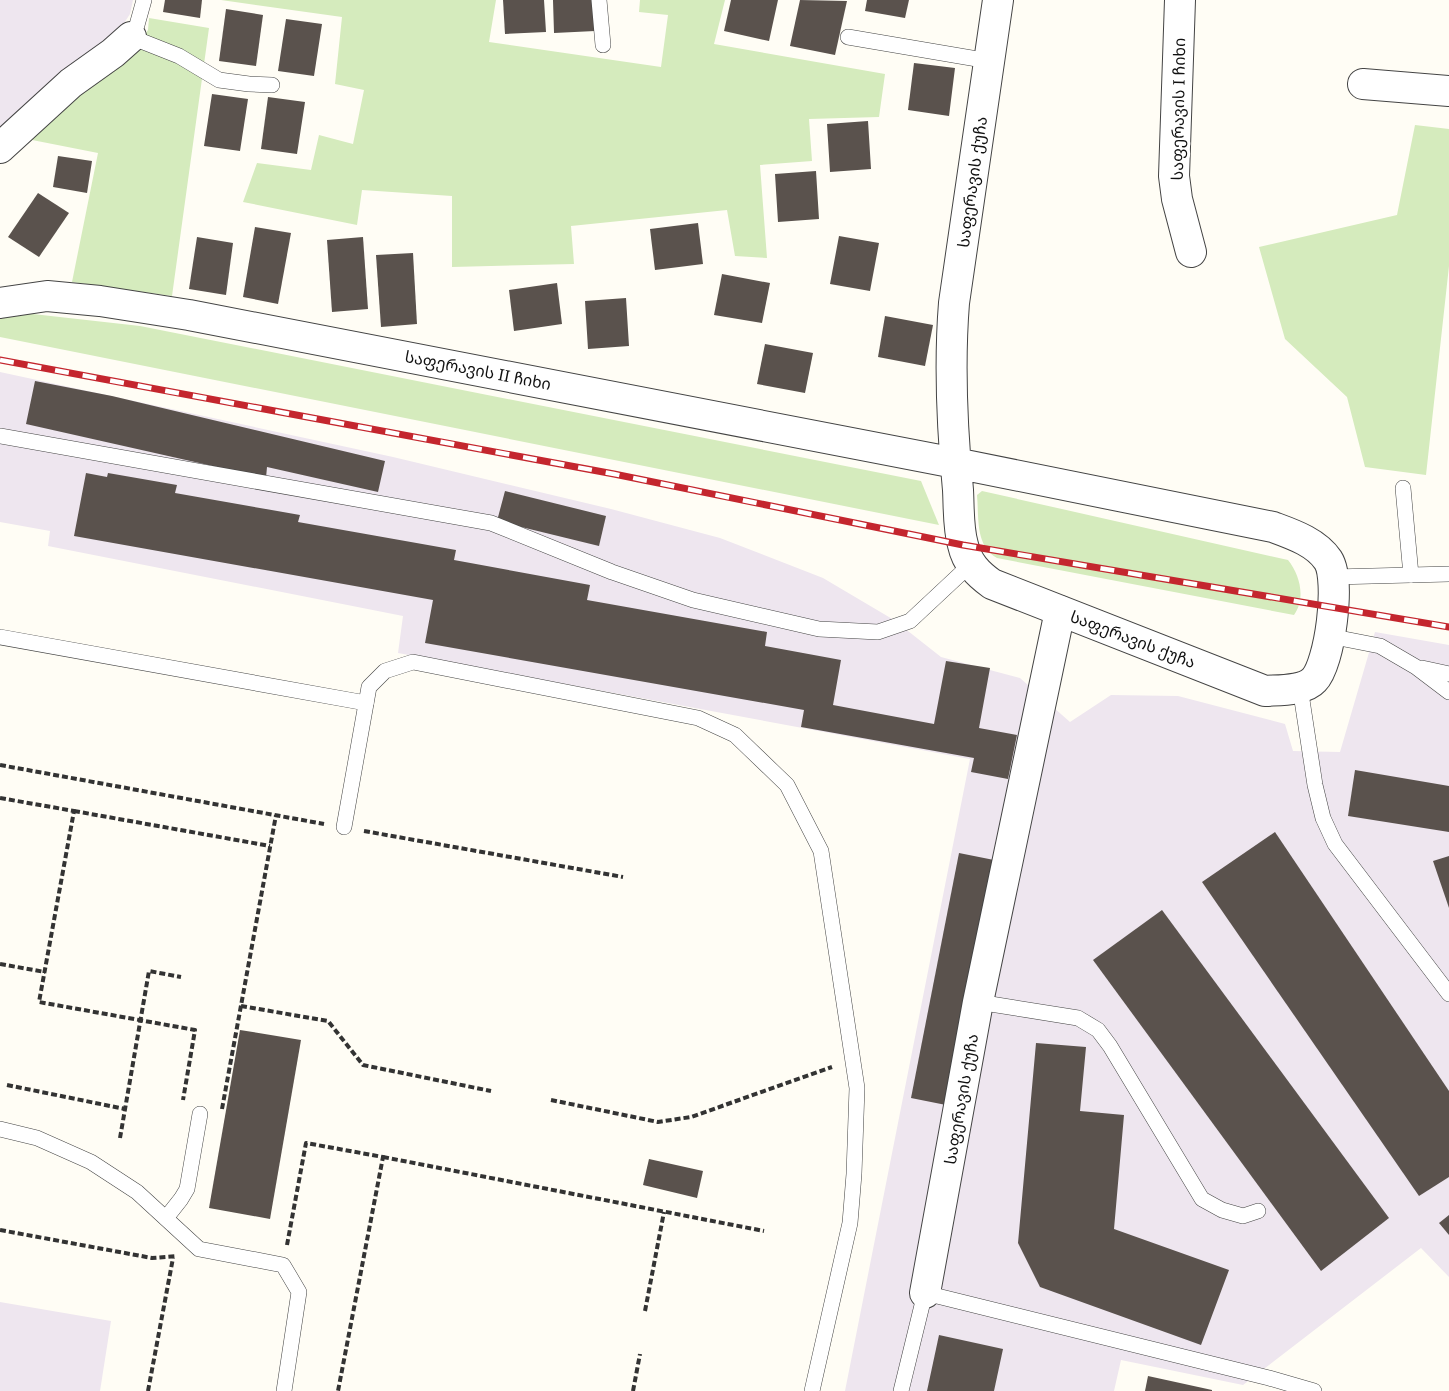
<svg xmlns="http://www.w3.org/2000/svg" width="1449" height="1391" viewBox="0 0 1449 1391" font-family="'Roboto Serif','Noto Sans Georgian',serif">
	<rect width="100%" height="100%" fill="#fffdf5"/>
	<g fill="#eee6ef">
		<path d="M 0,0 L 133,0 L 130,14 L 115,37 L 0,130 Z"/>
		<path d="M 0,372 L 393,457 L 611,509 L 720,538 L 823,578 L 894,620 L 941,657 L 1020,678 L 1070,722 L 1111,695 L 1178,696 L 1285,724 L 1293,751 L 1340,752 L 1375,632 L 1449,645 L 1449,1277 L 1421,1248 L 1243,1385 L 1121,1360 L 1114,1391 L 845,1391 L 970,759 L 398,653 L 403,616 L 48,546 L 50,531 L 0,522 Z"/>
		<path d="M 0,1302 L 111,1321 L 100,1391 L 0,1391 Z"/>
	</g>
	<g fill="#d5ebbd">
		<path d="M 221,0 L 496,0 L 489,42 L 661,67 L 668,15 L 639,12 L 640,0 L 725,0 L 714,44 L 885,74 L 879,117 L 809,119 L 812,161 L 760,165 L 767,258 L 735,256 L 727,210 L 571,226 L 574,264 L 452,267 L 452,196 L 362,190 L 357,225 L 243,202 L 257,163 L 311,170 L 319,135 L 353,144 L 364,90 L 335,84 L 342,17 Z"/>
		<path d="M 149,18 L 209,28 L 172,296 L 72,282 L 98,153 L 22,138 L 134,50 L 148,30 Z"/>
		<path d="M 1415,125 L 1449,129 L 1449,266 L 1426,475 L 1365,467 L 1347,397 L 1285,339 L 1259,247 L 1397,215 Z"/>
		<path d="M 24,313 L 140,326 L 921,481 L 939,525 L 0,337 L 0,314 Z"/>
		<path d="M 982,491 L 1288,560 C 1300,575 1306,598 1294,615 L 997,558 C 975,546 979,517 977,495 Z"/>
	</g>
	<g fill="#5a524d">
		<path d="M 165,0 L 202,0 L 200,18 L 163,12 Z"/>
		<path d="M 503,0 L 544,0 L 546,32 L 505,34 Z"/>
		<path d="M 553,0 L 594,0 L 595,31 L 554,33 Z"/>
		<path d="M 731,0 L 778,0 L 769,41 L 724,31 Z"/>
		<path d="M 800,0 L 847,1 L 835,55 L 790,46 Z"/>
		<path d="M 867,0 L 909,0 L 905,18 L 865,11 Z"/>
		<path d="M 226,9 L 263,15 L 256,66 L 219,61 Z"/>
		<path d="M 286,19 L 322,24 L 314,76 L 278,71 Z"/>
		<path d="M 914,63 L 955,68 L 949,116 L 908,110 Z"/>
		<path d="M 212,94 L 248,99 L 240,151 L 204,146 Z"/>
		<path d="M 268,97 L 305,102 L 297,154 L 261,149 Z"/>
		<path d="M 868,121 L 871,169 L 830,172 L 827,124 Z"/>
		<path d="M 58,156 L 92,161 L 87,193 L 53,187 Z"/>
		<path d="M 816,171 L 819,219 L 778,222 L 775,174 Z"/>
		<path d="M 38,193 L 69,213 L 39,257 L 8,237 Z"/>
		<path d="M 698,223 L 703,264 L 655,270 L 650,229 Z"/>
		<path d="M 255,227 L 291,233 L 278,304 L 243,297 Z"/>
		<path d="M 839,236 L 879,243 L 870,291 L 830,284 Z"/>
		<path d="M 197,237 L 233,243 L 226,295 L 189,289 Z"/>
		<path d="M 363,237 L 368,309 L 332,312 L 327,240 Z"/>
		<path d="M 413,253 L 417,324 L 381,327 L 376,255 Z"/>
		<path d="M 722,274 L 770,283 L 762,323 L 714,315 Z"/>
		<path d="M 557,283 L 562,324 L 514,331 L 509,290 Z"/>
		<path d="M 626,298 L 629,346 L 588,349 L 585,301 Z"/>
		<path d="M 885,316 L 933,325 L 925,366 L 878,357 Z"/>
		<path d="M 765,344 L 813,353 L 805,393 L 757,384 Z"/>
		<path d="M 35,381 L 112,396 L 385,461 L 378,492 L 267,467 L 266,478 L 26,424 Z"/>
		<path d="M 86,473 L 107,477 L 108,473 L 177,485 L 175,493 L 300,515 L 298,522 L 456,550 L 454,560 L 590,585 L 587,600 L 767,632 L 765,646 L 841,660 L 833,705 L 934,724 L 946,661 L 990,668 L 979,728 L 1017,735 L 1008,779 L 971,772 L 974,758 L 801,727 L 804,710 L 425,643 L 433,600 L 74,536 Z"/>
		<path d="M 505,491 L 606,516 L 599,546 L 497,521 Z"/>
		<path d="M 1355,770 L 1449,786 L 1449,832 L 1348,816 Z"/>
		<path d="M 1275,832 L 1449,1091 L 1449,1177 L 1419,1196 L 1202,882 Z"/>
		<path d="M 959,853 L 994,860 L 946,1105 L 911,1098 Z"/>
		<path d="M 1449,856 L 1449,908 L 1433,861 Z"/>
		<path d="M 1162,910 L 1389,1218 L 1321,1271 L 1093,960 Z"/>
		<path d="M 240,1030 L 301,1040 L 270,1219 L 209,1208 Z"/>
		<path d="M 1036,1043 L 1086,1047 L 1080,1111 L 1124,1115 L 1114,1229 L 1229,1270 L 1201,1345 L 1040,1287 L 1018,1243 Z"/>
		<path d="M 649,1159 L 703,1171 L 697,1198 L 643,1185 Z"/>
		<path d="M 1449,1215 L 1449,1235 L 1439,1223 Z"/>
		<path d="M 939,1335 L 1003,1349 L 994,1391 L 927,1391 Z"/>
		<path d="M 1148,1376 L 1212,1390 L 1212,1391 L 1145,1391 Z"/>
	</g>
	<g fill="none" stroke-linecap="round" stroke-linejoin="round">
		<g stroke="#444" stroke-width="16">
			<g id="lane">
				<path d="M 144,0 L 137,25 L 131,37 L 179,56 L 219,80 L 249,84 L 272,85"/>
				<path d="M 599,0 L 603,45"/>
				<path d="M 848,37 L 989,61"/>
				<path d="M 0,436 L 491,523 L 612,572 L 693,600 L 819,629 L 878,632 L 910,621 L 971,564"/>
				<path d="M 1403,488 L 1411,575"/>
				<path d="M 1334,577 L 1449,574"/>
				<path d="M 1329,636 L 1380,646 L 1416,667 L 1449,692"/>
				<path d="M 0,637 L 366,703"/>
				<path d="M 1422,668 L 1449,674"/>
				<path d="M 1300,687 L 1315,785 L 1323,818 L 1335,844 L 1449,994"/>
				<path d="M 344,827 L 369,687 L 385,671 L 413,662 L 698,718 L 735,735 L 787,785 L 821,851 L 857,1088 L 854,1174 L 850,1223 L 812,1391"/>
				<path d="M 978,1002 L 1078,1018 L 1098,1030 L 1110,1046 L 1202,1199 L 1222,1210 L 1243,1216 L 1258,1211"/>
				<path d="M 0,1129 L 37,1138 L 91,1162 L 137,1192 L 199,1249 L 283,1265 L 299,1292 L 284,1391"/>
				<path d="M 166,1218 L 181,1199 L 187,1189 L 200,1114"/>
				<path d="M 901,1391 L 925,1293 L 1269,1378 L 1314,1391"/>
			</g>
		</g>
		<g stroke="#444" stroke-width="32">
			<g id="street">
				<path d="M 1180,0 L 1174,176 L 1177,199 L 1191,252"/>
				<path d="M 1363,84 L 1449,91"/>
				<path d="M 0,148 L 71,83 L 113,53 L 131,37"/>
				<path d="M 0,303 L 47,296 L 100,301 L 189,315 L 955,463 L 1273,527 C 1292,534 1316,542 1328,560 C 1341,580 1330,664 1314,680 C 1304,691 1279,690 1265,691 L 992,584 C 978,574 967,563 963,545 C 958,528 959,508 958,490 C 952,428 949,366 954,303 L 998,0"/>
				<path d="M 925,1293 L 978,1002 L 1060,611"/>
			</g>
		</g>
		<g stroke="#333" stroke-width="4" stroke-dasharray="6 3" stroke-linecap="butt">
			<path d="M 0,765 L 324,824"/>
			<path d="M 0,798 L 74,811 L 39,1002 L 195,1030 L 183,1100"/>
			<path d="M 74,811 L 270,846"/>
			<path d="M 364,831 L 623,877"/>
			<path d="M 0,964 L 45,972"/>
			<path d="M 241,1006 L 328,1021 L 363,1065 L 491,1091"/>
			<path d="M 7,1085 L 125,1109"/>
			<path d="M 551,1100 L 658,1122 L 691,1117 L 832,1067"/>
			<path d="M 222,1109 L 276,815"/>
			<path d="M 120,1138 L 149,971 L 181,977"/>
			<path d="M 383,1157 L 764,1231"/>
			<path d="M 0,1230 L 152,1258 L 177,1256"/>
			<path d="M 287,1245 L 306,1143 L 383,1157 L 338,1391"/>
			<path d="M 645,1311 L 664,1212"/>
			<path d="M 148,1391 L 173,1258"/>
			<path d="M 633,1391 L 640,1354"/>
		</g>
		<use href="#lane" stroke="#fff" stroke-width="15"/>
		<use href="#street" stroke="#fff" stroke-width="30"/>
		<g stroke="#c4262e" stroke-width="7">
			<path id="rail" d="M 0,360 L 614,474 L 963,545 L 1449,627"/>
		</g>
		<use href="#rail" stroke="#fff" stroke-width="4.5" stroke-dasharray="14" stroke-linecap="butt"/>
	</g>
	<g text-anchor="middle" stroke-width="6" stroke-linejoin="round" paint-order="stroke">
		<g font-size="16" fill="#111" stroke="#fff">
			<text transform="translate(1178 109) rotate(-89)" y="6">საფერავის I ჩიხი</text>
			<text transform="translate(972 182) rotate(-82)" y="6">საფერავის ქუჩა</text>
			<text transform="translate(478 370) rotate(11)" y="6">საფერავის II ჩიხი</text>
			<text transform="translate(1133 639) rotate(21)" y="6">საფერავის ქუჩა</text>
			<text transform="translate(961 1099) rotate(-80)" y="6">საფერავის ქუჩა</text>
		</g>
	</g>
</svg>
